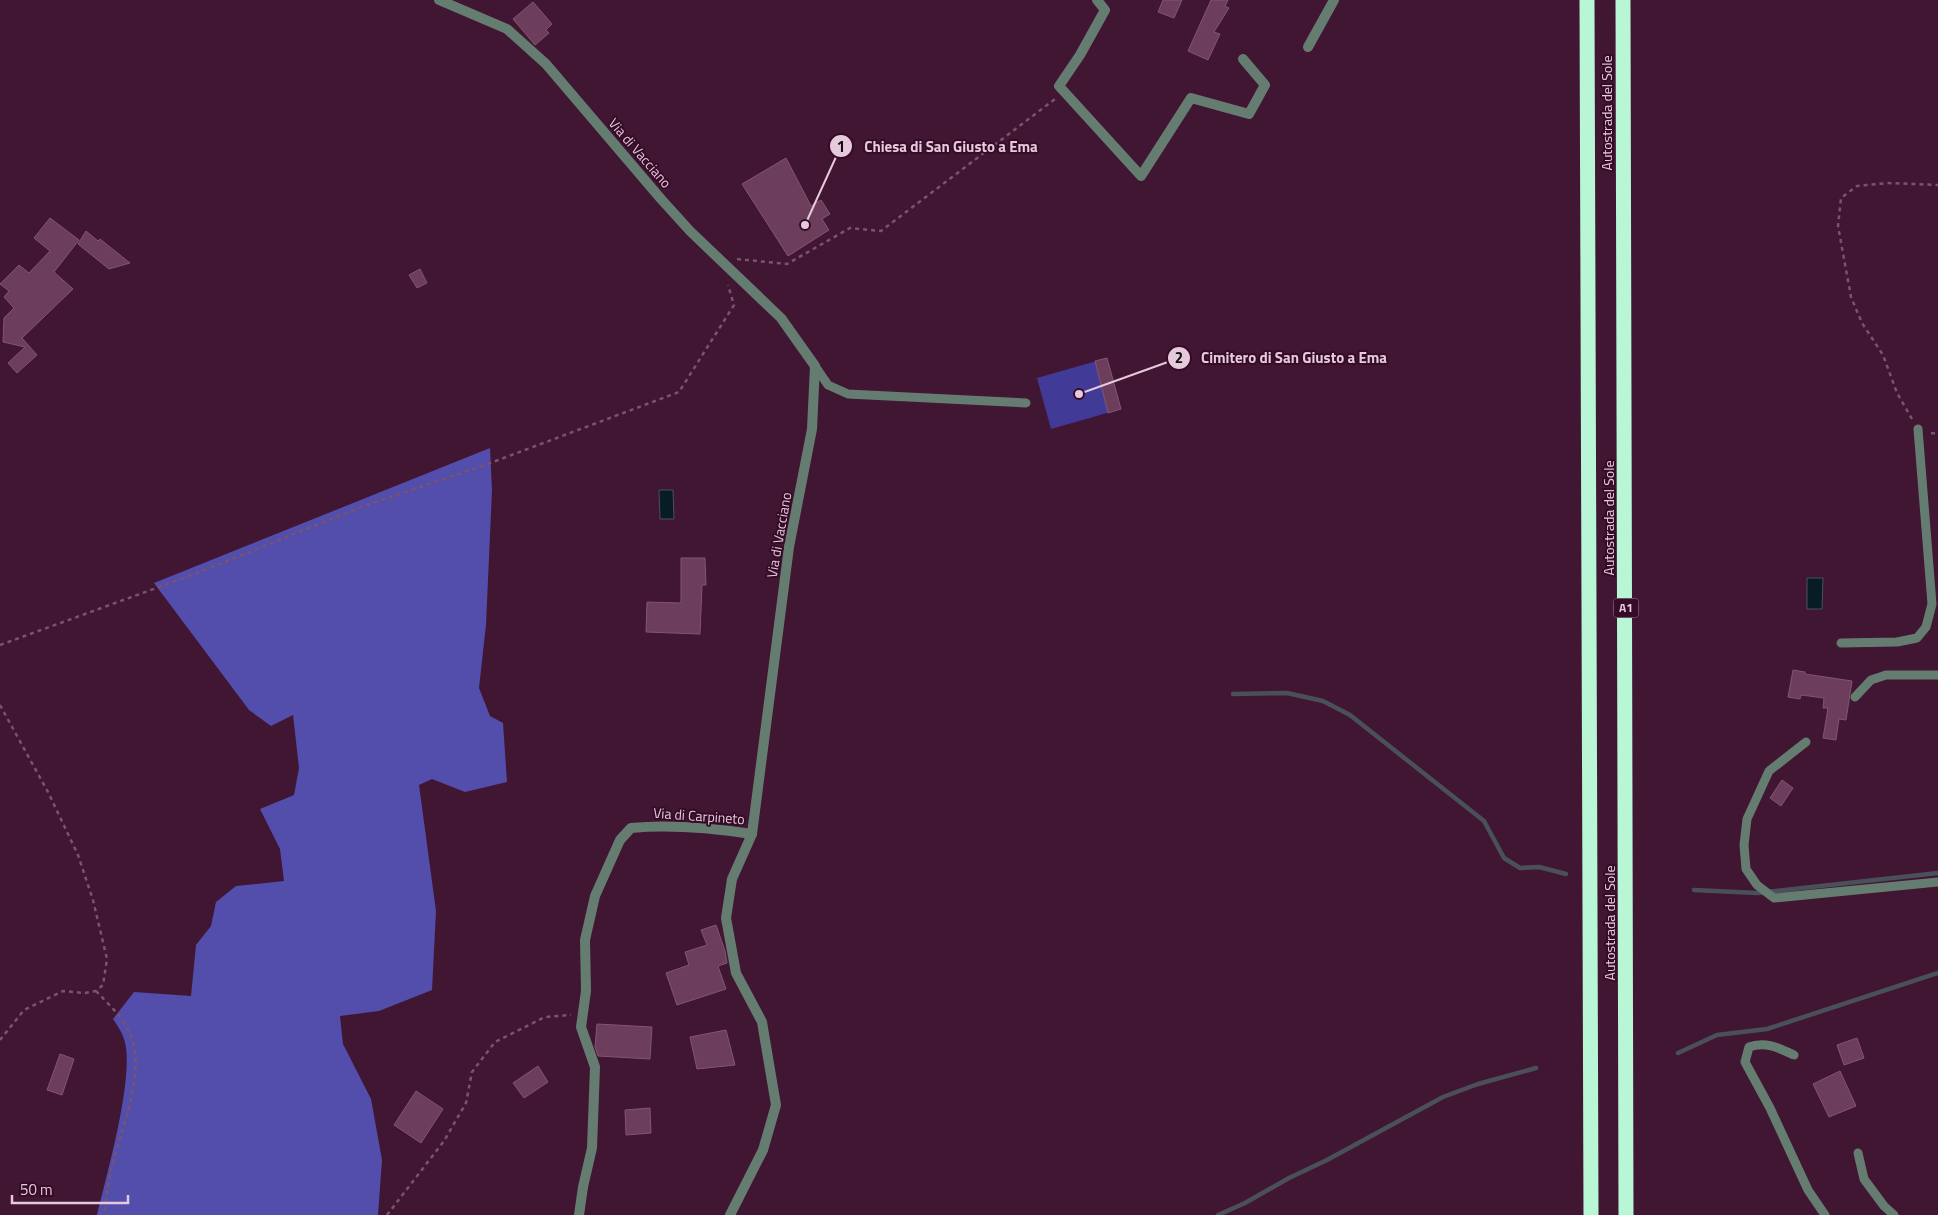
<svg xmlns="http://www.w3.org/2000/svg" width="1938" height="1215" viewBox="0 0 1938 1215" font-family="'Titillium Web',sans-serif">
	<rect width="100%" height="100%" fill="#401633"/>
	<path fill="#423a97" d="M 1107,358 L 1121,409 L 1051,429 L 1037,378 Z"/>
	<path fill="#534dac" d="M 490,448 L 492,490 L 486,625 L 479,688 L 490,716 L 503,723 L 507,782 L 465,792 L 432,779 L 419,785 L 436,911 L 432,990 L 379,1011 L 340,1016 L 343,1044 L 371,1099 L 382,1160 L 378,1215 L 97,1215 C 106,1177 136,1073 124,1039 C 122,1032 117,1025 113,1019 L 134,992 L 191,996 L 196,945 L 211,926 L 216,902 L 236,886 L 284,881 L 280,849 L 260,809 L 294,795 L 299,768 L 293,715 L 271,726 L 249,710 L 154,583 Z"/>
	<g fill="#071c23" stroke="#4a505a">
		<path d="M 659,490 L 673,490 L 674,519 L 660,519 Z"/>
		<path d="M 1807,578 L 1823,578 L 1822,609 L 1807,609 Z"/>
	</g>
	<g fill="none" stroke-linecap="round" stroke-linejoin="round">
		<g stroke="#4a505a" stroke-width="4.5">
			<path d="M 1233,694 L 1287,693 L 1323,701 L 1350,715 L 1484,821 L 1504,858 L 1520,868 L 1539,867 L 1566,874"/>
			<path d="M 1694,890 L 1757,893 L 1938,873"/>
			<path d="M 1678,1053 L 1717,1035 L 1767,1029 L 1938,973"/>
			<path d="M 1218,1215 L 1245,1203 L 1289,1178 L 1327,1160 L 1443,1097 L 1478,1084 L 1536,1068"/>
		</g>
	</g>
	<g fill="#6c3e5b" stroke="#845472">
		<path d="M 1163,0 L 1182,0 L 1174,18 L 1158,12 Z"/>
		<path d="M 1211,0 L 1228,0 L 1225,6 L 1229,8 L 1214,32 L 1220,34 L 1208,60 L 1188,51 Z"/>
		<path d="M 533,2 L 552,24 L 546,30 L 549,33 L 535,45 L 513,19 Z"/>
		<path d="M 786,158 L 811,206 L 821,200 L 830,214 L 822,219 L 829,230 L 788,256 L 742,184 Z"/>
		<path d="M 50,218 L 79,240 L 54,272 L 73,289 L 22,338 L 37,355 L 17,373 L 8,363 L 25,347 L 3,342 L 4,318 L 14,308 L 4,297 L 9,291 L 0,284 L 19,265 L 29,273 L 50,251 L 34,238 Z"/>
		<path d="M 86,231 L 98,241 L 100,239 L 130,263 L 109,269 L 78,244 Z"/>
		<path d="M 420,269 L 427,283 L 417,288 L 409,275 Z"/>
		<path d="M 1107,358 L 1121,409 L 1108,413 L 1095,361 Z"/>
		<path d="M 681,558 L 705,558 L 706,585 L 702,585 L 700,634 L 646,632 L 647,602 L 681,603 Z"/>
		<path d="M 1793,670 L 1805,672 L 1805,674 L 1852,681 L 1846,720 L 1839,719 L 1836,740 L 1823,738 L 1828,708 L 1823,708 L 1824,698 L 1801,695 L 1800,699 L 1788,697 Z"/>
		<path d="M 1782,780 L 1793,788 L 1781,806 L 1770,798 Z"/>
		<path d="M 716,925 L 725,951 L 727,963 L 718,966 L 726,989 L 677,1005 L 666,973 L 689,965 L 685,952 L 707,945 L 701,930 Z"/>
		<path d="M 597,1024 L 652,1027 L 650,1059 L 598,1056 L 595,1047 Z"/>
		<path d="M 726,1030 L 735,1065 L 697,1069 L 690,1037 Z"/>
		<path d="M 1857,1038 L 1864,1058 L 1844,1065 L 1837,1045 Z"/>
		<path d="M 60,1054 L 74,1059 L 62,1095 L 47,1090 Z"/>
		<path d="M 538,1066 L 548,1082 L 524,1098 L 513,1083 Z"/>
		<path d="M 1840,1071 L 1856,1106 L 1829,1117 L 1813,1084 Z"/>
		<path d="M 416,1091 L 443,1109 L 421,1143 L 394,1125 Z"/>
		<path d="M 650,1108 L 651,1133 L 626,1135 L 625,1110 Z"/>
	</g>
	<g fill="none" stroke-linecap="round" stroke-linejoin="round">
		<g stroke="#7a546d" stroke-width="2.5" stroke-dasharray="4 4" stroke-linecap="butt">
			<path d="M 737,259 L 787,264 L 850,228 L 881,231 L 1055,99"/>
			<path d="M 1912,419 L 1897,393 L 1883,355 L 1862,323 L 1851,297 L 1838,226 L 1841,198 L 1857,186 L 1888,183 L 1938,185"/>
			<path d="M 1931,433 L 1938,434"/>
			<path d="M 0,645 L 192,575 L 364,506 L 485,465 L 679,392 L 734,305 L 728,285"/>
			<path d="M 0,705 L 48,792 L 78,855 L 93,900 L 107,959 L 103,985 L 96,991 L 85,993 L 63,991 L 24,1010 L 0,1040"/>
			<path d="M 96,991 C 111,1007 130,1023 134,1047 C 142,1088 116,1140 109,1181 C 107,1192 106,1204 104,1215"/>
			<path d="M 387,1215 L 444,1141 L 466,1103 L 472,1072 L 495,1042 L 545,1017 L 571,1015"/>
		</g>
		<g stroke="#657d71" stroke-width="9">
			<path d="M 815,366 L 828,385 L 848,394 L 1026,403"/>
			<path d="M 1841,643 L 1897,642 L 1917,638 L 1926,627 L 1932,604 L 1918,429"/>
			<path d="M 1855,697 L 1871,680 L 1886,675 L 1938,675"/>
			<path d="M 1806,742 L 1769,771 L 1747,819 L 1744,845 L 1746,869 L 1757,885 L 1774,898 L 1938,882"/>
			<path d="M 1794,1055 C 1779,1048 1765,1041 1749,1047 L 1745,1062 L 1770,1108 L 1808,1190 L 1825,1215"/>
			<path d="M 1858,1153 L 1864,1179 L 1884,1206 L 1894,1215"/>
		</g>
		<g stroke="#657d71" stroke-width="10">
			<path d="M 439,0 L 507,29 L 546,64 L 661,199 L 690,231 L 781,318 L 815,366 L 812,429 L 789,547 L 752,834 L 732,879 L 726,918 L 736,973 L 762,1022 L 776,1105 L 763,1150 L 730,1215"/>
			<path d="M 1097,0 L 1105,10 L 1080,55 L 1059,86 L 1141,176 L 1191,98 L 1249,114 L 1265,85 L 1243,59"/>
			<path d="M 1308,47 L 1334,0"/>
			<path d="M 579,1215 L 583,1187 L 592,1148 L 595,1067 L 581,1027 L 586,991 L 585,940 L 595,896 L 620,840 L 631,828 C 671,824 712,828 752,834"/>
		</g>
		<g stroke="#b8f6d6" stroke-width="15">
			<path d="M 1587,0 L 1591,1215"/>
			<path d="M 1623,0 L 1626,1215"/>
		</g>
	</g>
	<g text-anchor="middle" stroke-width="4" stroke-linejoin="round" paint-order="stroke">
		<rect fill="#350c28" stroke="#b190a5" stroke-width="1" x="1613.5" y="598.5" width="25" height="19" rx="4"/>
		<g font-size="12" font-weight="bold" fill="#e6c9da">
			<text x="1626" y="612">A1</text>
		</g>
		<g font-size="14" fill="#e6c9da" stroke="#350c28">
			<text transform="translate(1607 113) rotate(-90)" y="5">Autostrada del Sole</text>
			<text transform="translate(640 153) rotate(49)" y="5">Via di Vacciano</text>
			<text transform="translate(1609 518) rotate(-90)" y="5">Autostrada del Sole</text>
			<text transform="translate(779 535) rotate(-80)" y="5">Via di Vacciano</text>
			<text transform="translate(699 816) rotate(4)" y="5">Via di Carpineto</text>
			<text transform="translate(1610 923) rotate(-90)" y="5">Autostrada del Sole</text>
		</g>
	</g>
	<path fill="none" stroke="#e6c9da" stroke-width="2" d="M805 225L841 146M1079 394L1179 358"/>
	<g fill="#e6c9da" stroke="#350c28" stroke-width="2">
		<circle cx="805" cy="225" r="5"/>
		<circle cx="1079" cy="394" r="5"/>
		<circle cx="841" cy="146" r="12"/>
		<circle cx="1179" cy="358" r="12"/>
	</g>
	<g font-size="15" text-anchor="middle" font-weight="bold" fill="#111">
		<text x="841" y="152">1</text>
		<text x="1179" y="363">2</text>
	</g>
	<g font-size="15" text-anchor="middle" font-weight="bold" fill="#e6c9da" stroke="#350c28" stroke-width="4" stroke-linejoin="round" paint-order="stroke">
		<text x="951" y="152">Chiesa di San Giusto a Ema</text>
		<text x="1294" y="363">Cimitero di San Giusto a Ema</text>
	</g>
	<path d="M12 1195v8h116v-8" fill="none" stroke="#e6c9da" stroke-width="2.5"/>
	<text x="20" y="1195" font-size="15" fill="#e6c9da" stroke="#350c28" stroke-width="4" paint-order="stroke">50 m</text>
</svg>
